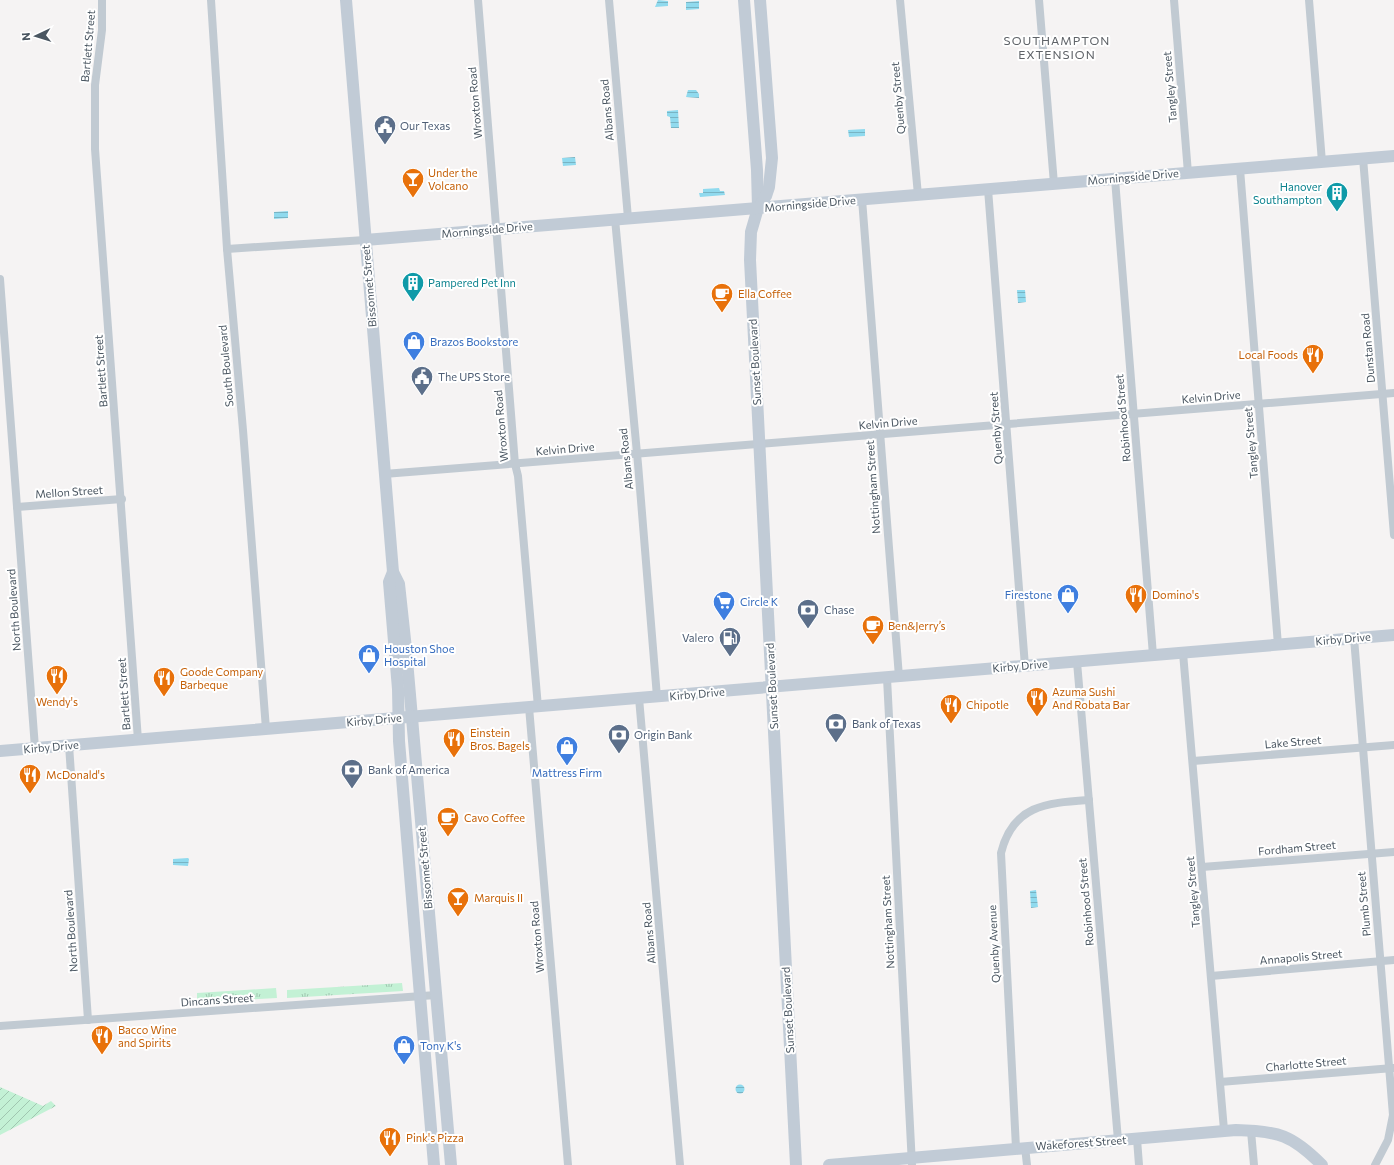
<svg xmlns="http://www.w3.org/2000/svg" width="1394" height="1165" viewBox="0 0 1394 1165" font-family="Commissioner,sans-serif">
	<defs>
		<pattern id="grass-tufts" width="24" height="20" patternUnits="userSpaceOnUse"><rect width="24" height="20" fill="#c3f1d5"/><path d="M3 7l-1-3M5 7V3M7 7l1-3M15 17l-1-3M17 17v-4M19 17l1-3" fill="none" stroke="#a0c6b0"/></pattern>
		<pattern id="garden-furrows" width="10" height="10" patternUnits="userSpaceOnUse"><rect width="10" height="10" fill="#c3f1d5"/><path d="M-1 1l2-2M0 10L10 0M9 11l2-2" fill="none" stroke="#a0c6b0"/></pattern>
		<pattern id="water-rules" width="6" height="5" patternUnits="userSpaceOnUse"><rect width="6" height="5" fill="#90daee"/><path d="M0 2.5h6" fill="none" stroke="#78b4c4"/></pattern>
	</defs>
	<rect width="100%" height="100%" fill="#f5f3f3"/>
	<g fill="url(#grass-tufts)">
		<path d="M 402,983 L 403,991 L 287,998 L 287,990 Z"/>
		<path d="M 276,988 L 277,998 L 197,1002 L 197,993 Z"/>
	</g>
	<path fill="url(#garden-furrows)" d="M 0,1087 L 43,1106 L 51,1101 L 56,1106 L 0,1135 Z"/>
	<g fill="url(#water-rules)">
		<path d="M 658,0 L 668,1 L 668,6 L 655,7 Z"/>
		<path d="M 699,1 L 699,9 L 686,10 L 686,2 Z"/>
		<path d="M 688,90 L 696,90 L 699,94 L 699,98 L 686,97 Z"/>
		<path d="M 678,110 L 679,128 L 671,128 L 670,117 L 667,116 L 667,111 Z"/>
		<path d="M 865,129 L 865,136 L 849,137 L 848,130 Z"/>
		<path d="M 575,157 L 576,165 L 563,166 L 562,158 Z"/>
		<path d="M 719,188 L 720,191 L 724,191 L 725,195 L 700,197 L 699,193 L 703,193 L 703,189 Z"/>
		<path d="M 288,211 L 288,218 L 274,219 L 274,212 Z"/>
		<path d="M 1017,290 L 1025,290 L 1026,302 L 1018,303 Z"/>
		<path d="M 188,858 L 189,859 L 188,866 L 173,865 L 173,859 Z"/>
		<path d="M 1036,890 L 1038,907 L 1031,908 L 1030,891 Z"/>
		<circle cx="740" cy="1089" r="4.5"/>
	</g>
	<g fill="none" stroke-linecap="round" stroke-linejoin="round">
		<g stroke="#c1cad2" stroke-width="8">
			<path d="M 102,0 L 102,30 L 95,85 L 95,149 L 138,740"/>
			<path d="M 211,0 L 227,249 L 243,430 L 266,729"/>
			<path d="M 478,0 L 515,464 L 518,476 L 538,707"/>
			<path d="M 609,0 L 628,218"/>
			<path d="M 900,0 L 918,195"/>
			<path d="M 1039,0 L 1054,184"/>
			<path d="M 1174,0 L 1188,173"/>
			<path d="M 1309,0 L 1322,162"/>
			<path d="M 1363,158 L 1394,535"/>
			<path d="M 1240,169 L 1278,645"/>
			<path d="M 1115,179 L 1153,655"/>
			<path d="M 988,189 L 1025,666"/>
			<path d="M 862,199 L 899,677"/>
			<path d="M 615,219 L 638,464 L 657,697"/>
			<path d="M 227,249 L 365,240"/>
			<path d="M 0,279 L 35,748"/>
			<path d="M 384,474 L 1394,393"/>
			<path d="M 17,507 L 122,499"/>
			<path d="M 1354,638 L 1393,1115 L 1388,1140 L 1375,1165"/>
			<path d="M 1183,653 L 1224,1130"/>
			<path d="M 1077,662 L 1118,1140"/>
			<path d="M 887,678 L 912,1165"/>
			<path d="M 639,698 L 680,1165"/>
			<path d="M 529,707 L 568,1165"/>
			<path d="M 69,745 L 88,1020"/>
			<path d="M 1193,761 L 1394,745"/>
			<path d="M 1202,867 L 1394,852"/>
			<path d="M 1211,976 L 1394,960"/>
			<path d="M 0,1026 L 436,995"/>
			<path d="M 1220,1082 L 1393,1068"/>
			<path d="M 1251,1131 L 1254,1165"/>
			<path d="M 1137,1139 L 1139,1165"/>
			<path d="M 1025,1147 L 1027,1165"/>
			<path d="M 1016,1148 L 1001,853 C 1013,805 1046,803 1089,800"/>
		</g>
		<g stroke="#c1cbd6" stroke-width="12">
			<path d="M 346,0 L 393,572 L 399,584 L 406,649 L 451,1165"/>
			<path d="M 744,0 L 757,170 L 758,208 L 751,232 L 750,260 L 796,1165"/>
			<path d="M 758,208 L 766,196 L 769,187 L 772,158 L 760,0"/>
			<path d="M 365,240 L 1394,156"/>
			<path d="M 393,572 L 389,582 L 398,689 L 399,741 L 434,1165"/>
			<path d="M 0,751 L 1394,635"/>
			<path d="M 829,1165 L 1236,1130 C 1279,1131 1292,1135 1322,1165"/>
		</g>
	</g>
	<defs>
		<g id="civic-pin" transform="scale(1.15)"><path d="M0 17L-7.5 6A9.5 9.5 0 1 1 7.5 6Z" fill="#5c6f8a" stroke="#fff"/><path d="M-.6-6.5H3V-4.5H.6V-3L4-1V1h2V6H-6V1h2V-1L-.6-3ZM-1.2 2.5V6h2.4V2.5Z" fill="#fff"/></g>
		<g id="bar-pin" transform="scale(1.15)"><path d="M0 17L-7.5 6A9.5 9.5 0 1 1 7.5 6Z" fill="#e8710a" stroke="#fff"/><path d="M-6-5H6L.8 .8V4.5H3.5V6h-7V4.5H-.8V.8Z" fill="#fff"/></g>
		<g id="building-pin" transform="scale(1.15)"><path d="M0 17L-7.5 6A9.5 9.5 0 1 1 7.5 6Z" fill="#0f9aa8" stroke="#fff"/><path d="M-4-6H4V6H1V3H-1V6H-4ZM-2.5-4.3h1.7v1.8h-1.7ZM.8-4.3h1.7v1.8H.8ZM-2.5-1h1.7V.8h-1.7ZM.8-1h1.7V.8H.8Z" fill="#fff"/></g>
		<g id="cafe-pin" transform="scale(1.15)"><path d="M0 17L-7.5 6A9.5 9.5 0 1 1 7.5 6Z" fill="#e8710a" stroke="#fff"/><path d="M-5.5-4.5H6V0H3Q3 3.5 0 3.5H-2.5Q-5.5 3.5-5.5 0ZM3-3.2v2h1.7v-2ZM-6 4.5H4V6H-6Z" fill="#fff"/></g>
		<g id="shop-pin" transform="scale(1.15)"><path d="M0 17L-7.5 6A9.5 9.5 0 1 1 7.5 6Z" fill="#3f7fe0" stroke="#fff"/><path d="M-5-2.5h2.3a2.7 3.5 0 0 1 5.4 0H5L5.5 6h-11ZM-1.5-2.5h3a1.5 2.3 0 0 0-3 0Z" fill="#fff"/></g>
		<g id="restaurant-pin" transform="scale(1.15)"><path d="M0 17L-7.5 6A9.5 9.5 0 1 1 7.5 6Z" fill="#e8710a" stroke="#fff"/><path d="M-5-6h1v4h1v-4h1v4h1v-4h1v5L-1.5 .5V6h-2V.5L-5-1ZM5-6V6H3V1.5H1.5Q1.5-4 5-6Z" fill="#fff"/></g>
		<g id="supermarket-pin" transform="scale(1.15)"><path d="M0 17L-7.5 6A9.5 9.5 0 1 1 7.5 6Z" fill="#3f7fe0" stroke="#fff"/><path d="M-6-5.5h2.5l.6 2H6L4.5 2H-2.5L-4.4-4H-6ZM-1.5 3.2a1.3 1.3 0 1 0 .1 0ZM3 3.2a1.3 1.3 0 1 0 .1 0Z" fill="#fff"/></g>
		<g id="bank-pin" transform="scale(1.15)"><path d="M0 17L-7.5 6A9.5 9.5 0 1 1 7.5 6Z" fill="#5c6f8a" stroke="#fff"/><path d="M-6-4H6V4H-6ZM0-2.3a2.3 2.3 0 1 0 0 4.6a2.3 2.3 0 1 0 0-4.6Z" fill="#fff"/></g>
		<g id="fuel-pin" transform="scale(1.15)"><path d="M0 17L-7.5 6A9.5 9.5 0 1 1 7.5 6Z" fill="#5c6f8a" stroke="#fff"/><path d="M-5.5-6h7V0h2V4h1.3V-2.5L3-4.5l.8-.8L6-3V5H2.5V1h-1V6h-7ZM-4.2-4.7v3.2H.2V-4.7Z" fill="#fff"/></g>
	</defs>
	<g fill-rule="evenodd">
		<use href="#civic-pin" x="385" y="126"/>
		<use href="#bar-pin" x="413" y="179"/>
		<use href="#building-pin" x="1337" y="193"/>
		<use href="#building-pin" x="413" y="283"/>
		<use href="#cafe-pin" x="722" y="294"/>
		<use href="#shop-pin" x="414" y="342"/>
		<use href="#restaurant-pin" x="1313" y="355"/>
		<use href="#civic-pin" x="422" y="377"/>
		<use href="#shop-pin" x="1068" y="595"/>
		<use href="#restaurant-pin" x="1136" y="595"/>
		<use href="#supermarket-pin" x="724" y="602"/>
		<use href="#bank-pin" x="808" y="610"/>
		<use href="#cafe-pin" x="873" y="626"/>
		<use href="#fuel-pin" x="730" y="638"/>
		<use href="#shop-pin" x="369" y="655"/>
		<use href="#restaurant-pin" x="57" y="676"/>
		<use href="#restaurant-pin" x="164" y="678"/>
		<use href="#restaurant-pin" x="1037" y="698"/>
		<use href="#restaurant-pin" x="951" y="705"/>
		<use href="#bank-pin" x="836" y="724"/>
		<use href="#bank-pin" x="619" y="735"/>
		<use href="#restaurant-pin" x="454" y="739"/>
		<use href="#shop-pin" x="567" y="747"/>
		<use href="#bank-pin" x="352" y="770"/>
		<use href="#restaurant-pin" x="30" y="775"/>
		<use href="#cafe-pin" x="448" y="818"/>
		<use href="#bar-pin" x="458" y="898"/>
		<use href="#restaurant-pin" x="102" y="1036"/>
		<use href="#shop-pin" x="404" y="1046"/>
		<use href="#restaurant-pin" x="390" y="1138"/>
	</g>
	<g text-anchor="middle" stroke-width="4" stroke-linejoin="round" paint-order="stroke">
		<g font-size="11" fill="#4a5661" stroke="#fff">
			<text transform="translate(88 46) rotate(-85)" y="4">Bartlett Street</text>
			<text transform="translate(1170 87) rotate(-95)" y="4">Tangley Street</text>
			<text transform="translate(898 98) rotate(-95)" y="4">Quenby Street</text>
			<text transform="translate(475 103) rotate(-95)" y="4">Wroxton Road</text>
			<text transform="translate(607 110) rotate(-95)" y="4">Albans Road</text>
			<text transform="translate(1133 177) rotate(-5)" y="4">Morningside Drive</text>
			<text transform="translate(810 204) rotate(-5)" y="4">Morningside Drive</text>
			<text transform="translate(487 230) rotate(-5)" y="4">Morningside Drive</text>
			<text transform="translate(369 286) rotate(-95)" y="4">Bissonnet Street</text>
			<text transform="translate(1368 348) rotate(-95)" y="4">Dunstan Road</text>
			<text transform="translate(755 362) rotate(-93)" y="4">Sunset Boulevard</text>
			<text transform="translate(226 366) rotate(-95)" y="4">South Boulevard</text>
			<text transform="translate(101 371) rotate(-94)" y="4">Bartlett Street</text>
			<text transform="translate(1211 397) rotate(-5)" y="4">Kelvin Drive</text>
			<text transform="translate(1123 418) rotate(-95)" y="4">Robinhood Street</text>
			<text transform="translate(888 423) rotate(-5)" y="4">Kelvin Drive</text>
			<text transform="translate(501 426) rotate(-95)" y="4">Wroxton Road</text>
			<text transform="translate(996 428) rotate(-94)" y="4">Quenby Street</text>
			<text transform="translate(1251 443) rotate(-95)" y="4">Tangley Street</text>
			<text transform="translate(565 449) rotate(-5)" y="4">Kelvin Drive</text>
			<text transform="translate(626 459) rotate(-96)" y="4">Albans Road</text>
			<text transform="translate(873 487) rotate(-94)" y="4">Nottingham Street</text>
			<text transform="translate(69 492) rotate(-4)" y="4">Mellon Street</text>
			<text transform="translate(14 610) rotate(-94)" y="4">North Boulevard</text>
			<text transform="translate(1343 639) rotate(-5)" y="4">Kirby Drive</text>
			<text transform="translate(1020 666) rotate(-5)" y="4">Kirby Drive</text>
			<text transform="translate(772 686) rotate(-93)" y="4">Sunset Boulevard</text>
			<text transform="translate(124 694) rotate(-94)" y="4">Bartlett Street</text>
			<text transform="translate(697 694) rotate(-5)" y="4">Kirby Drive</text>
			<text transform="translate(374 720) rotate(-5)" y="4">Kirby Drive</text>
			<text transform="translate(1293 742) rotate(-5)" y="4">Lake Street</text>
			<text transform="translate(51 747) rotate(-5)" y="4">Kirby Drive</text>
			<text transform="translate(1297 848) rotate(-5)" y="4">Fordham Street</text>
			<text transform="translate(425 868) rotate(-95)" y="4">Bissonnet Street</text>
			<text transform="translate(1193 892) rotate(-95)" y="4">Tangley Street</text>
			<text transform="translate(1086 902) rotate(-95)" y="4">Robinhood Street</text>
			<text transform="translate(1364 904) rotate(-95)" y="4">Plumb Street</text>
			<text transform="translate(888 922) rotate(-93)" y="4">Nottingham Street</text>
			<text transform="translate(71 931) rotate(-94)" y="4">North Boulevard</text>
			<text transform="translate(649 933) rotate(-95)" y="4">Albans Road</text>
			<text transform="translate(537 937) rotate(-95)" y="4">Wroxton Road</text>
			<text transform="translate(994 944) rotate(-93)" y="4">Quenby Avenue</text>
			<text transform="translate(1301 957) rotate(-5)" y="4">Annapolis Street</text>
			<text transform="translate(217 1000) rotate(-4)" y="4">Dincans Street</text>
			<text transform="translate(788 1010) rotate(-93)" y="4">Sunset Boulevard</text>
			<text transform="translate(1306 1064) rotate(-5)" y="4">Charlotte Street</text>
			<text transform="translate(1081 1143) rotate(-4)" y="4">Wakeforest Street</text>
		</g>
		<g font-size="11" fill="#4e5e75" stroke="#fff" text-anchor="start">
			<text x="400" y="130">Our Texas</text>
			<text x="438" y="381">The UPS Store</text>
			<text x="824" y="614">Chase</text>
			<text x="714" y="642" text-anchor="end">Valero</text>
			<text x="852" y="728">Bank of Texas</text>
			<text x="634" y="739">Origin Bank</text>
			<text x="368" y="774">Bank of America</text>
		</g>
		<g font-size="11" fill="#c56008" stroke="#fff" text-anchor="start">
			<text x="428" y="177">Under the<tspan x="428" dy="13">Volcano</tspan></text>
			<text x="738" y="298">Ella Coffee</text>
			<text x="1298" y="359" text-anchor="end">Local Foods</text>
			<text x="1152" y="599">Domino's</text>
			<text x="888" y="630">Ben&amp;Jerry’s</text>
			<text x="180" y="676">Goode Company<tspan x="180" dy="13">Barbeque</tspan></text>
			<text x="1052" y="696">Azuma Sushi<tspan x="1052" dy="13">And Robata Bar</tspan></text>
			<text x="57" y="706" text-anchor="middle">Wendy's</text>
			<text x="966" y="709">Chipotle</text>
			<text x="470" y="737">Einstein<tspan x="470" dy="13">Bros. Bagels</tspan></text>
			<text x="46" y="779">McDonald's</text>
			<text x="464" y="822">Cavo Coffee</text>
			<text x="474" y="902">Marquis II</text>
			<text x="118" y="1034">Bacco Wine<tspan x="118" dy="13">and Spirits</tspan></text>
			<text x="406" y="1142">Pink's Pizza</text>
		</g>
		<g font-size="11" fill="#0d838f" stroke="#fff" text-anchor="end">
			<text x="1322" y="191">Hanover<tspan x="1322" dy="13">Southampton</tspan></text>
			<text x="428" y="287" text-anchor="start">Pampered Pet Inn</text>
		</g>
		<g font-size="11" fill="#366cbe" stroke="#fff" text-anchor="start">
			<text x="430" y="346">Brazos Bookstore</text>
			<text x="1052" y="599" text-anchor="end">Firestone</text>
			<text x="740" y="606">Circle K</text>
			<text x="384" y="653">Houston Shoe<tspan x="384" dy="13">Hospital</tspan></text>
			<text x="567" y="777" text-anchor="middle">Mattress Firm</text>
			<text x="420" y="1050">Tony K's</text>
		</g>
		<g font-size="12" letter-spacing="1" fill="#5f6368" stroke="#fff">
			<text x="1057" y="45">SOUTHAMPTON<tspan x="1057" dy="14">EXTENSION</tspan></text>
		</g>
	</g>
	<g transform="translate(36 36) rotate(266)" stroke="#ffffff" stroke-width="3" paint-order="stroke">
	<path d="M0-3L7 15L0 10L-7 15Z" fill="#4a5661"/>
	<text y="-6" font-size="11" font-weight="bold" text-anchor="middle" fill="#4a5661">N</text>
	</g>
</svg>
